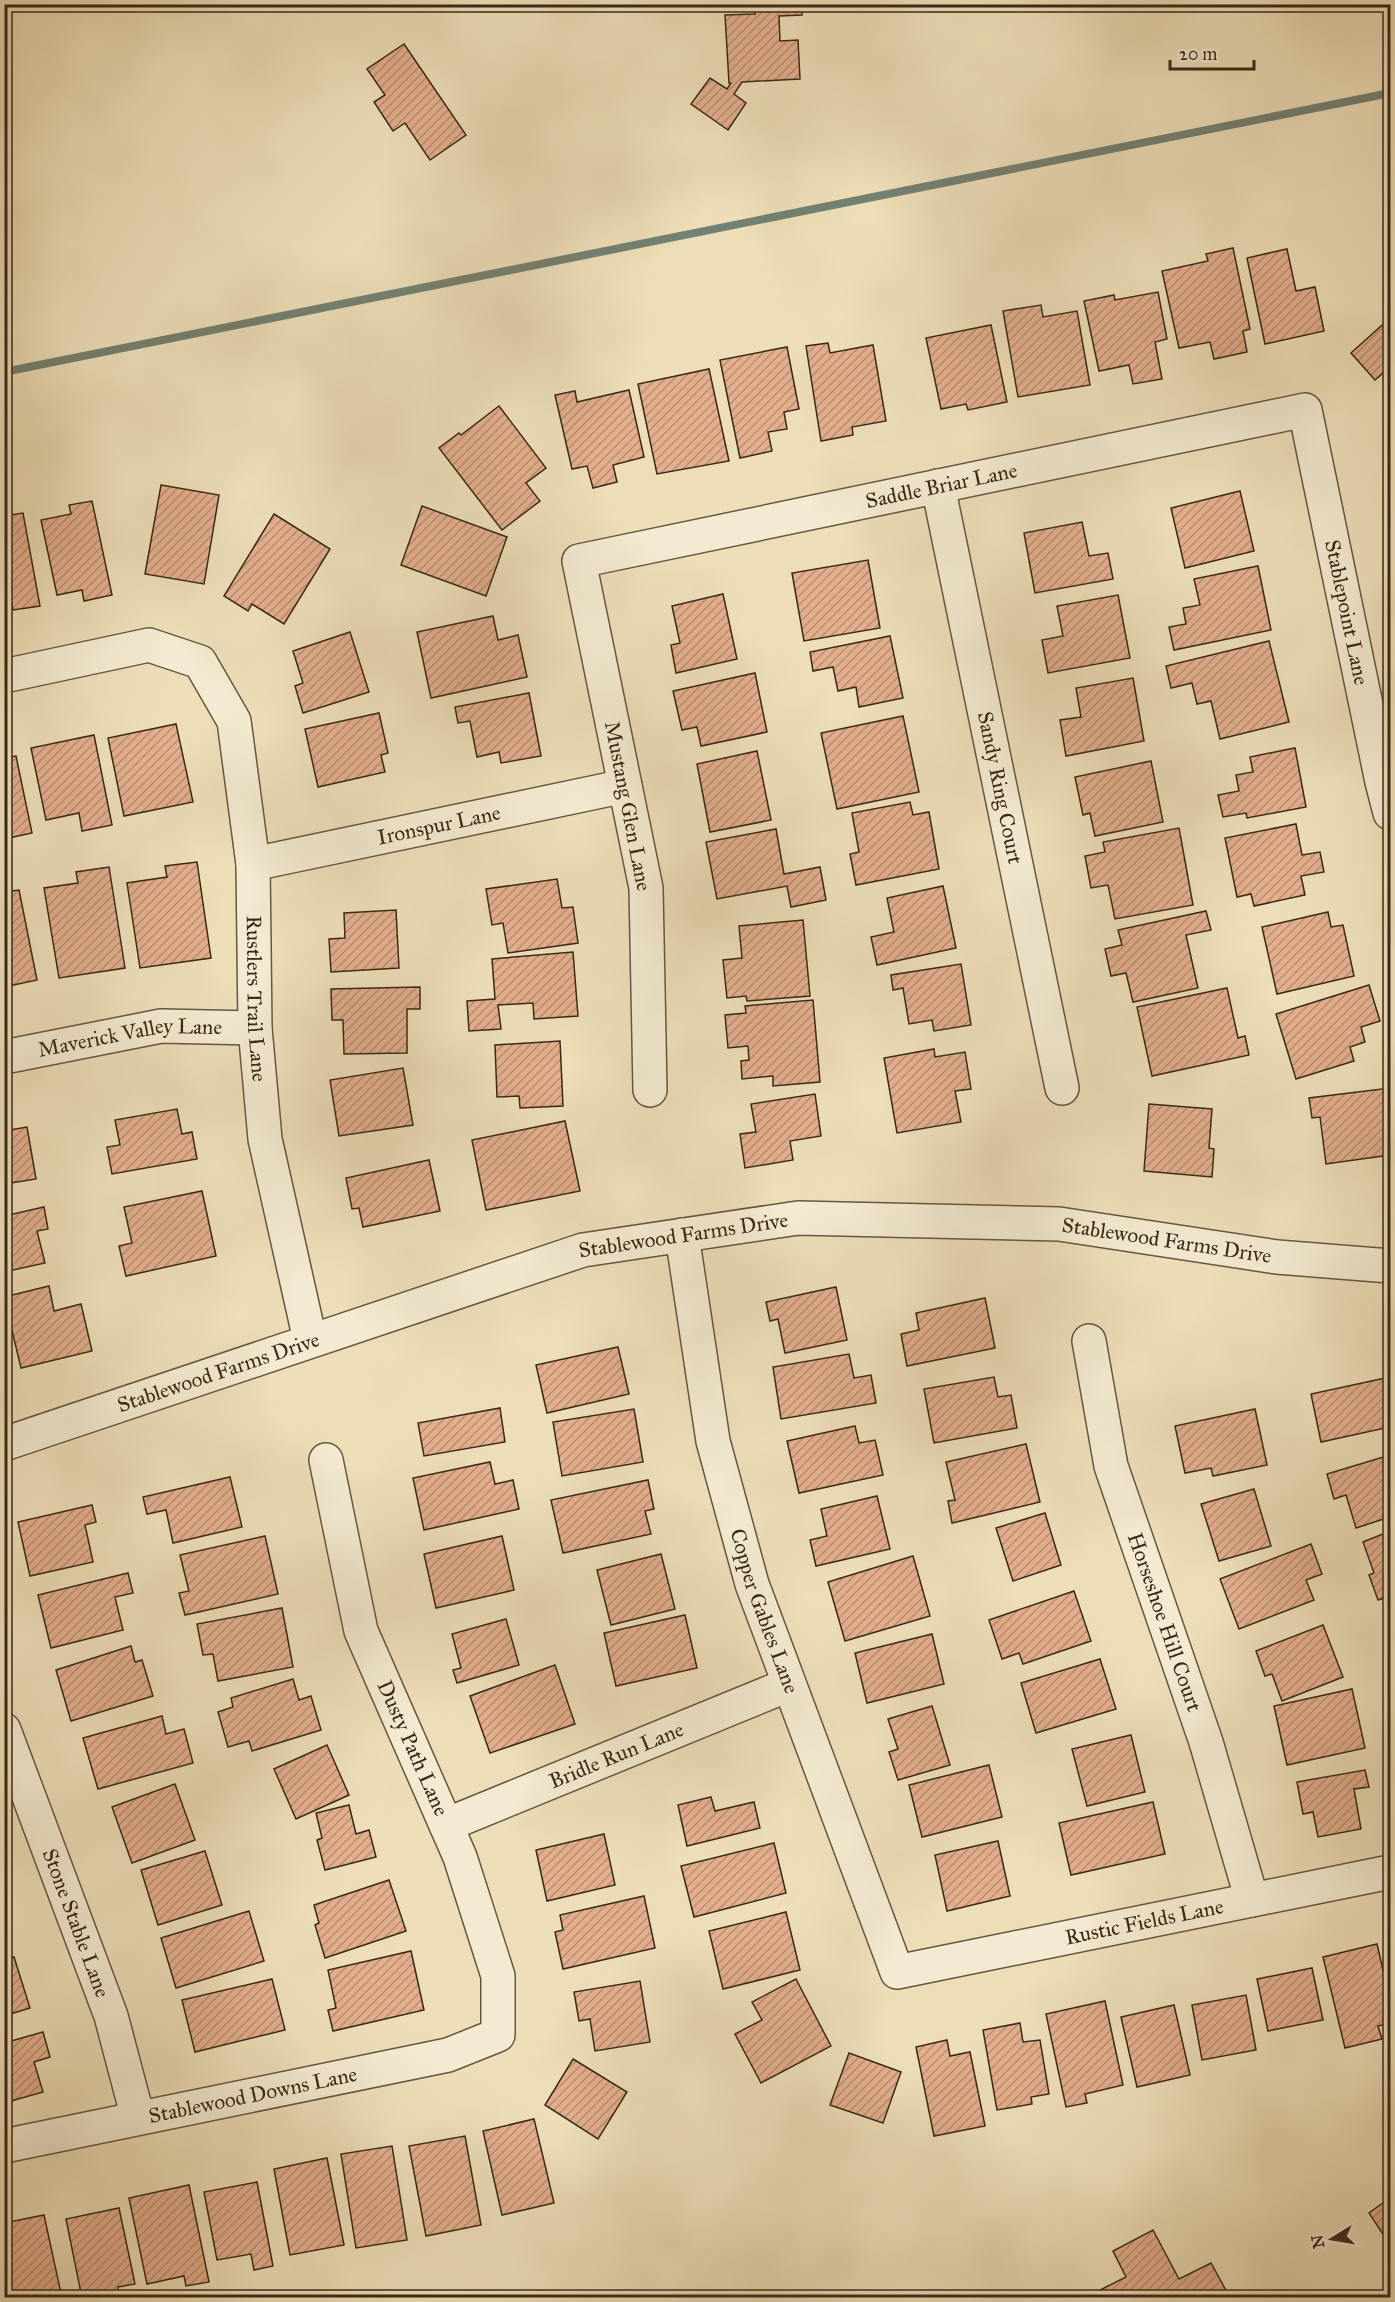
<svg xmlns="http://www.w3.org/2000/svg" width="1395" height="2302" viewBox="0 0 1395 2302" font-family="'IM FELL Great Primer',serif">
	<defs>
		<pattern id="building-hatch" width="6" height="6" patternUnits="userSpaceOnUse" patternTransform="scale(1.5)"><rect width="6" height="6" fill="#e3ae8c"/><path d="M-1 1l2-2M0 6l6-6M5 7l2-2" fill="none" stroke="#b98e71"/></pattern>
	</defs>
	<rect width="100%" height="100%" fill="#eddeb8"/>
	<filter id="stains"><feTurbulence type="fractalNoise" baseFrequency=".00333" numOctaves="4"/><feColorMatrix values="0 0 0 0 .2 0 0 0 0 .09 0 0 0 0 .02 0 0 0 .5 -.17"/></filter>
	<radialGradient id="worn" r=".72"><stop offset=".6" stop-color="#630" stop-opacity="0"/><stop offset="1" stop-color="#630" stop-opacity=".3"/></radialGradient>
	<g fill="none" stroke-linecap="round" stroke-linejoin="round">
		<path stroke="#738173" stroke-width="8" d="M 4,372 L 1390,93"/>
	</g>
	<g fill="url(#building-hatch)" stroke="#392818" stroke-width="1.5">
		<path d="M 131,4 L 160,4 L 132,10 Z"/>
		<path d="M 755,4 L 802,4 L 802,15 L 779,16 L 780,41 L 798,40 L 800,79 L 742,82 L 734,94 L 746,103 L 728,130 L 691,104 L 710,78 L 727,89 L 731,83 L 729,83 L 725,15 L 755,14 Z"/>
		<path d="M 1364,4 L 1390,4 L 1390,8 L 1364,11 Z"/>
		<path d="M 404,44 L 466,135 L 430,160 L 405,123 L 393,131 L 374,102 L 385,95 L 367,69 Z"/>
		<path d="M 1233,248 L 1250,329 L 1243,331 L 1247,352 L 1214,359 L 1210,342 L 1179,348 L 1162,271 L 1208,261 L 1206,254 Z"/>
		<path d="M 1287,249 L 1296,291 L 1315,287 L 1324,331 L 1265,344 L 1247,258 Z"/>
		<path d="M 1158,292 L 1167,339 L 1155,342 L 1162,379 L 1133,384 L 1129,365 L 1099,371 L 1084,301 L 1114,295 L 1115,300 Z"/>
		<path d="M 1041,305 L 1043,317 L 1077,311 L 1090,385 L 1018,397 L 1003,311 Z"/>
		<path d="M 1390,318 L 1390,370 L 1389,368 L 1375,380 L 1351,353 Z"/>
		<path d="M 991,325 L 1007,402 L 968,410 L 966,404 L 941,409 L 926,338 Z"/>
		<path d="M 828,343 L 830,353 L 873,345 L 886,421 L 852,427 L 853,435 L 821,441 L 806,346 Z"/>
		<path d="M 787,347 L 799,409 L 784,412 L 787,429 L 768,432 L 772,451 L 740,458 L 720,360 Z"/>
		<path d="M 709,369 L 729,461 L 657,474 L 638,384 Z"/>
		<path d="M 629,390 L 644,457 L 613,465 L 617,482 L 593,488 L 587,466 L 572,469 L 555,395 L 575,391 L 577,402 Z"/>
		<path d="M 499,406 L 546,468 L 526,483 L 540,501 L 502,530 L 439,448 L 459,433 L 461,435 Z"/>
		<path d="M 1390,423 L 1390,461 L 1385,424 Z"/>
		<path d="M 161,485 L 219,495 L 204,584 L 145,574 Z"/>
		<path d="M 1240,491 L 1254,551 L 1185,568 L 1171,508 Z"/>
		<path d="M 92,501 L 112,595 L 84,601 L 82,590 L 57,595 L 41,520 L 71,514 L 69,505 Z"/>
		<path d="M 422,506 L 507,537 L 486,596 L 401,565 Z"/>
		<path d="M 23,513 L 40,606 L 13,610 L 10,596 L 4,597 L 4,516 Z"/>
		<path d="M 274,514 L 330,549 L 284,624 L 252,604 L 248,611 L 224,596 Z"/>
		<path d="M 1082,522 L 1089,556 L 1108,553 L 1113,579 L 1035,593 L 1024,533 Z"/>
		<path d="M 868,560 L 880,628 L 804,641 L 792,573 Z"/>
		<path d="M 1258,566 L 1271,630 L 1174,650 L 1169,627 L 1186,624 L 1183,608 L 1200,605 L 1194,579 Z"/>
		<path d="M 723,594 L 737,659 L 676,673 L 671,645 L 680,643 L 672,606 Z"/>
		<path d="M 1118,595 L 1130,658 L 1048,673 L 1042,640 L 1063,636 L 1057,606 Z"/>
		<path d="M 493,616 L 498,640 L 518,635 L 527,677 L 431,698 L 417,632 Z"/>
		<path d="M 350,632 L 369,692 L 303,713 L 295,686 L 303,683 L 293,651 Z"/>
		<path d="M 890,636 L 903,698 L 859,707 L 856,687 L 838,691 L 833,667 L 813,671 L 810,652 Z"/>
		<path d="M 1269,641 L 1289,722 L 1220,739 L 1211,701 L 1197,704 L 1192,683 L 1171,688 L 1166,666 Z"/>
		<path d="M 755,673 L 767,732 L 701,746 L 697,727 L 682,730 L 673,691 Z"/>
		<path d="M 1133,678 L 1144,741 L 1066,756 L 1060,720 L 1081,717 L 1076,688 Z"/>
		<path d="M 529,693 L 541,756 L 501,763 L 499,752 L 477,757 L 470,721 L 458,723 L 455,707 Z"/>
		<path d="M 379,713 L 388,753 L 381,755 L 385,772 L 318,787 L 305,729 Z"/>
		<path d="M 903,716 L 919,792 L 837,809 L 821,733 Z"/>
		<path d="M 176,724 L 193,802 L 124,816 L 108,738 Z"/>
		<path d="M 94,735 L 112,825 L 82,831 L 79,813 L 46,820 L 31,748 Z"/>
		<path d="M 1295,748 L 1306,807 L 1247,818 L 1246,813 L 1223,817 L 1218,795 L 1239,791 L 1236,775 L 1253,772 L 1250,757 Z"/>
		<path d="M 757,751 L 771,820 L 710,832 L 697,764 Z"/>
		<path d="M 16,756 L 32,833 L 4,839 L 4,758 Z"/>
		<path d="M 1151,761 L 1163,822 L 1095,836 L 1090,813 L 1083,815 L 1075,777 Z"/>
		<path d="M 910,802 L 913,815 L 929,812 L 939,869 L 856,885 L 850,854 L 859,852 L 852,813 Z"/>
		<path d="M 1296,824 L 1302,855 L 1320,852 L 1324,872 L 1301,876 L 1305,895 L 1254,906 L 1251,894 L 1237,897 L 1225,838 Z"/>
		<path d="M 1179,828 L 1193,905 L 1115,919 L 1108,885 L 1091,888 L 1085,856 L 1105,852 L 1103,842 Z"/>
		<path d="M 776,829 L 784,874 L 820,867 L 826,900 L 791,907 L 787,886 L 717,899 L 706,842 Z"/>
		<path d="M 197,862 L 211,958 L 140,968 L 127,883 L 167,877 L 165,866 Z"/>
		<path d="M 109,867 L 125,968 L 59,978 L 44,888 L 78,883 L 76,872 Z"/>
		<path d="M 557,879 L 562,908 L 573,907 L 578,943 L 508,953 L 503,923 L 492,925 L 486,889 Z"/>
		<path d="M 943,886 L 956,948 L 877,965 L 871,937 L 894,932 L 887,898 Z"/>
		<path d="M 19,890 L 37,980 L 4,987 L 4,892 Z"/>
		<path d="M 396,910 L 399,968 L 331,972 L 329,939 L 345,938 L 344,913 Z"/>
		<path d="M 1206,911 L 1211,930 L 1186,935 L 1198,988 L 1133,1002 L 1126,973 L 1111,976 L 1105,949 L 1122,945 L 1118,930 Z"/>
		<path d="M 1328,912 L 1331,927 L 1343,925 L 1354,976 L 1277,994 L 1262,927 Z"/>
		<path d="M 803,920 L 810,996 L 747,1001 L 746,996 L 727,998 L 723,960 L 742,958 L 739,926 Z"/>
		<path d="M 573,952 L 578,1016 L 534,1019 L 533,1003 L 498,1005 L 501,1029 L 469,1031 L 467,1001 L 495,999 L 492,959 Z"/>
		<path d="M 961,964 L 971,1025 L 934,1031 L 932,1020 L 909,1024 L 903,988 L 893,990 L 891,975 Z"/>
		<path d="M 1369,985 L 1380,1021 L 1361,1027 L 1365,1042 L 1350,1047 L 1354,1061 L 1296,1079 L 1276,1014 Z"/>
		<path d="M 420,987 L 420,1009 L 407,1009 L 407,1053 L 344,1054 L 343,1020 L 332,1020 L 331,989 Z"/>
		<path d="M 1227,988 L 1238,1038 L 1245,1036 L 1249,1055 L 1152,1076 L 1137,1007 Z"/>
		<path d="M 813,1000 L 820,1082 L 773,1086 L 773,1076 L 742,1079 L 741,1061 L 749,1060 L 748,1046 L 728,1048 L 725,1015 L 746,1013 L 745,1006 Z"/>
		<path d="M 560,1041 L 563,1106 L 520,1108 L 519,1096 L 497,1097 L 495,1045 Z"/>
		<path d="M 934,1049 L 935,1057 L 965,1052 L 971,1089 L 955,1091 L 961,1122 L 897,1133 L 884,1058 Z"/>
		<path d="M 403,1068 L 413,1125 L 339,1136 L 330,1080 Z"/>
		<path d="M 1390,1088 L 1390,1155 L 1326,1164 L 1320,1117 L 1312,1118 L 1309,1098 Z"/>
		<path d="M 815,1094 L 821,1136 L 790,1141 L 793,1160 L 745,1168 L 740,1134 L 756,1132 L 751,1104 Z"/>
		<path d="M 1149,1104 L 1212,1109 L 1209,1148 L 1214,1149 L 1212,1177 L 1144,1171 Z"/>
		<path d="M 177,1109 L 182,1134 L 192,1132 L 197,1159 L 112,1174 L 107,1147 L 120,1145 L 115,1120 Z"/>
		<path d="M 565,1121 L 580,1191 L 486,1210 L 472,1140 Z"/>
		<path d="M 27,1127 L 36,1179 L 4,1184 L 4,1131 Z"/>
		<path d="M 429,1160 L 440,1211 L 363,1227 L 359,1208 L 352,1209 L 346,1178 Z"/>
		<path d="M 202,1191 L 216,1256 L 126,1276 L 119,1246 L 132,1243 L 124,1207 Z"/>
		<path d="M 44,1207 L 48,1229 L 37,1231 L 45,1263 L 4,1272 L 4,1216 Z"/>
		<path d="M 49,1286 L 54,1311 L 81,1304 L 92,1351 L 21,1368 L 4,1297 Z"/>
		<path d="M 836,1287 L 847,1340 L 785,1353 L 778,1319 L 770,1321 L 766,1302 Z"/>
		<path d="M 985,1298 L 995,1348 L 907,1366 L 901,1334 L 919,1330 L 916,1313 Z"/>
		<path d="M 618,1347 L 629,1394 L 547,1413 L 536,1365 Z"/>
		<path d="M 849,1354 L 854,1378 L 871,1375 L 876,1403 L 781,1419 L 773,1367 Z"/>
		<path d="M 994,1377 L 998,1397 L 1011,1395 L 1017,1428 L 934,1443 L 924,1389 Z"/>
		<path d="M 1390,1377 L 1390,1427 L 1321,1442 L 1311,1394 Z"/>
		<path d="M 500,1408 L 505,1442 L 424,1456 L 418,1423 Z"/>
		<path d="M 634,1409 L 643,1462 L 562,1476 L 553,1422 Z"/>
		<path d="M 1255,1409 L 1267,1465 L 1213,1476 L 1211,1468 L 1185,1473 L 1175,1426 Z"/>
		<path d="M 855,1426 L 859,1443 L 875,1440 L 883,1475 L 799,1493 L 787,1441 Z"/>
		<path d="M 1026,1444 L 1040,1502 L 952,1523 L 948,1501 L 955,1500 L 946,1462 Z"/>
		<path d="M 1390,1455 L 1390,1517 L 1356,1528 L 1346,1495 L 1334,1499 L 1327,1474 Z"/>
		<path d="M 490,1462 L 495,1484 L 513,1480 L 519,1509 L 424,1530 L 413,1478 Z"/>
		<path d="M 230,1477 L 242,1527 L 173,1543 L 166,1510 L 147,1514 L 143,1497 Z"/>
		<path d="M 648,1480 L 654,1509 L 645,1511 L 651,1534 L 563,1553 L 551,1500 Z"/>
		<path d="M 1254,1489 L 1271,1546 L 1219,1561 L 1201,1504 Z"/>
		<path d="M 877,1496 L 890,1549 L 816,1566 L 810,1540 L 827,1536 L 821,1509 Z"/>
		<path d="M 92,1505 L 96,1522 L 85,1525 L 93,1562 L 30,1576 L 18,1522 Z"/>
		<path d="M 1045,1513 L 1061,1565 L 1013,1581 L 996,1528 Z"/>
		<path d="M 1390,1531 L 1390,1596 L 1378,1600 L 1369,1575 L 1374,1573 L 1363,1542 Z"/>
		<path d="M 265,1536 L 278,1594 L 185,1615 L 179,1593 L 189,1591 L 180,1555 Z"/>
		<path d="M 502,1536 L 514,1590 L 436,1608 L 424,1554 Z"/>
		<path d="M 1311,1544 L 1322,1574 L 1306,1580 L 1314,1600 L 1239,1629 L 1220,1579 Z"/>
		<path d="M 661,1554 L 675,1609 L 611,1625 L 597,1570 Z"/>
		<path d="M 913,1556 L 930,1616 L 845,1641 L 828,1582 Z"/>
		<path d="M 128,1573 L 133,1593 L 115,1597 L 123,1630 L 51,1648 L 38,1595 Z"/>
		<path d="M 1074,1591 L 1091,1641 L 1023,1664 L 1019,1653 L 1002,1659 L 989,1620 Z"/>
		<path d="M 282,1608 L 293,1667 L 218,1681 L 213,1654 L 203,1655 L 197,1624 Z"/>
		<path d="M 685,1615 L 697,1668 L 616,1686 L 604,1633 Z"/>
		<path d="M 506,1619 L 519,1665 L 457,1683 L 453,1670 L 461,1668 L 452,1634 Z"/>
		<path d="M 1323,1625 L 1343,1677 L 1282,1701 L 1272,1674 L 1265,1676 L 1256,1651 Z"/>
		<path d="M 932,1634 L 944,1684 L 867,1703 L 855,1653 Z"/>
		<path d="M 131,1646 L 135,1662 L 142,1660 L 153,1696 L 71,1721 L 56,1670 Z"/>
		<path d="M 1100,1659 L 1116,1709 L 1036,1733 L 1021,1683 Z"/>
		<path d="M 555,1665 L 575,1724 L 490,1753 L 470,1696 Z"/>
		<path d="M 293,1679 L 299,1700 L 311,1696 L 321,1730 L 252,1751 L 249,1741 L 228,1747 L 218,1712 L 233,1707 L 231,1698 Z"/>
		<path d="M 1352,1689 L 1365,1748 L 1287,1765 L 1274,1706 Z"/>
		<path d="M 932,1706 L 950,1765 L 898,1780 L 889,1752 L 898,1749 L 888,1719 Z"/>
		<path d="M 162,1716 L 166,1734 L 184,1729 L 193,1763 L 98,1789 L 83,1738 Z"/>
		<path d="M 1131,1735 L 1145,1792 L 1087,1806 L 1072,1749 Z"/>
		<path d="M 327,1745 L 349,1795 L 296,1819 L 274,1769 Z"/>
		<path d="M 989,1765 L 1002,1817 L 922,1837 L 909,1785 Z"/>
		<path d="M 1365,1770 L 1369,1787 L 1354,1789 L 1361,1829 L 1318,1837 L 1313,1812 L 1303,1814 L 1297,1782 Z"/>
		<path d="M 175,1784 L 195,1840 L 132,1863 L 112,1807 Z"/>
		<path d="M 711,1797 L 715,1811 L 754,1802 L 760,1828 L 687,1846 L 678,1805 Z"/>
		<path d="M 1153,1802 L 1165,1854 L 1071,1875 L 1059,1823 Z"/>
		<path d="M 349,1805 L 356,1834 L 369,1830 L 376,1857 L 325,1870 L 317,1840 L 322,1838 L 316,1813 Z"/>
		<path d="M 604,1834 L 615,1885 L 547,1901 L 536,1850 Z"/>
		<path d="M 998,1841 L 1010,1896 L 947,1911 L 935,1855 Z"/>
		<path d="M 774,1843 L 786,1893 L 694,1917 L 681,1866 Z"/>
		<path d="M 205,1851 L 222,1905 L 158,1925 L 141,1870 Z"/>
		<path d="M 389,1880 L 406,1931 L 325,1958 L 315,1925 L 319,1923 L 314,1905 Z"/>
		<path d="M 644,1896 L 655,1948 L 563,1969 L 555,1932 L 563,1930 L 560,1915 Z"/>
		<path d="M 249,1911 L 264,1961 L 176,1988 L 161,1938 Z"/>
		<path d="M 786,1912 L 800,1970 L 723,1989 L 709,1931 Z"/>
		<path d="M 1377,1944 L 1390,2001 L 1390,2023 L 1378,2026 L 1382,2039 L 1345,2048 L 1323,1957 Z"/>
		<path d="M 411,1951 L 424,2010 L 333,2031 L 328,2010 L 336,2008 L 328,1970 Z"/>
		<path d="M 14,1957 L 30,2008 L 4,2016 L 4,1960 Z"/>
		<path d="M 1312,1968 L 1323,2020 L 1268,2031 L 1257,1979 Z"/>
		<path d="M 272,1979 L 285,2030 L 195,2052 L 182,2000 Z"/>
		<path d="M 796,1979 L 831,2046 L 761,2083 L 735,2034 L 762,2020 L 752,2002 Z"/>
		<path d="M 640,1981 L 650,2042 L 595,2051 L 590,2019 L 579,2021 L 574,1992 Z"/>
		<path d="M 1246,1995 L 1256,2050 L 1202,2060 L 1192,2005 Z"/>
		<path d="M 1105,2001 L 1123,2085 L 1085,2094 L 1087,2103 L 1066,2107 L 1046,2014 Z"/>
		<path d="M 1174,2005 L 1190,2075 L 1137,2087 L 1121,2017 Z"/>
		<path d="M 1020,2023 L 1023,2042 L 1040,2040 L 1049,2094 L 1031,2097 L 1032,2104 L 997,2110 L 983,2030 Z"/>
		<path d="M 43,2032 L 50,2057 L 34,2062 L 43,2092 L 4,2103 L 4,2043 Z"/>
		<path d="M 947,2040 L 950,2056 L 970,2052 L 985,2126 L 934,2136 L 916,2047 Z"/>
		<path d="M 849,2053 L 901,2072 L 883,2123 L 830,2105 Z"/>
		<path d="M 573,2059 L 627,2092 L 598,2139 L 545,2105 Z"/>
		<path d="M 534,2119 L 554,2203 L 502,2215 L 483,2131 Z"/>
		<path d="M 465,2136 L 481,2225 L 426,2236 L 409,2146 Z"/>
		<path d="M 392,2146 L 407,2240 L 356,2248 L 341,2154 Z"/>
		<path d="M 327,2158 L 344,2245 L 290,2255 L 274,2169 Z"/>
		<path d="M 257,2182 L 273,2266 L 254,2270 L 251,2254 L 217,2260 L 204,2192 Z"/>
		<path d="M 189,2185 L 209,2282 L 186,2286 L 184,2276 L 147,2284 L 129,2198 Z"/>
		<path d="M 1390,2198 L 1390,2245 L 1369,2213 Z"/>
		<path d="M 119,2208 L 135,2284 L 118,2287 L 118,2292 L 82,2298 L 66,2219 Z"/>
		<path d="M 44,2215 L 62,2298 L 14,2298 L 4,2255 L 4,2223 Z"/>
		<path d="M 1153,2230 L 1179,2279 L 1211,2263 L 1228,2294 L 1222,2298 L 1104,2298 L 1100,2290 L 1126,2277 L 1113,2251 Z"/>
	</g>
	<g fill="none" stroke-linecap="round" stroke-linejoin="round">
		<g stroke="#665640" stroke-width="36">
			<g id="minor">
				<path id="s1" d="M 938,486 L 1062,1088"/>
				<path id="s2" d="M 4,676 L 149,645 L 200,662 L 234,721 L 253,864 L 255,1028 L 265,1139 L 310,1340"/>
				<path id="s3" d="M 253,864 L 625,786"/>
				<path id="s4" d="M 4,1057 L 161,1026 L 255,1028"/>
				<path id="s5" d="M 650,1090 L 646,888 L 579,561 L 1305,410 L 1382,782 L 1390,813"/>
				<path id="s6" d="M 682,1235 L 713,1441 L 752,1584 L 897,1972 L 1390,1872"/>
				<path id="s7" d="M 1089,1341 L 1111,1466 L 1206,1742 L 1252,1900"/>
				<path id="s8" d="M 4,1444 L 583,1250 L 798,1218 L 1059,1224 L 1277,1257 L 1390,1266"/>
				<path id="s9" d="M 4,1730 L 111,2016 L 138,2118"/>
				<path id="s10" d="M 446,1825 L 788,1685"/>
				<path id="s11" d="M 4,2146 L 448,2055 L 498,2035 L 498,1976 L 460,1857 L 361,1631 L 326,1460"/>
			</g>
		</g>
		<use href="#minor" stroke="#f3ead1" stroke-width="33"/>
	</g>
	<g text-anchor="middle" stroke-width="4.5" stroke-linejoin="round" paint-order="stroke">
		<g font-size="21" fill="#392818" stroke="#f3ead1">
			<text dy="7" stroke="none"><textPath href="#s5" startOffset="906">Saddle Briar Lane</textPath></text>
			<text dy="7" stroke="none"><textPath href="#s5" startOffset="1484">Stablepoint Lane</textPath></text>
			<text dy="7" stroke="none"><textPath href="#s1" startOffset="308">Sandy Ring Court</textPath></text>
			<text transform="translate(628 806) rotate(79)" y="7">Mustang Glen Lane</text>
			<text dy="7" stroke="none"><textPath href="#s3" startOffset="190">Ironspur Lane</textPath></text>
			<text dy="7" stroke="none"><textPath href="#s2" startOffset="549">Rustlers Trail Lane</textPath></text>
			<text dy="7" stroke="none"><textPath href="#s4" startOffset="128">Maverick Valley Lane</textPath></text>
			<text dy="7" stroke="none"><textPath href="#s8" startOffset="712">Stablewood Farms Drive</textPath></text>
			<text dy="7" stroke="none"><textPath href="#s8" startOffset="1198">Stablewood Farms Drive</textPath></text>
			<text dy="7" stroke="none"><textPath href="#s8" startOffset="226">Stablewood Farms Drive</textPath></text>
			<text dy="7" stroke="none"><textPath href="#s6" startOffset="386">Copper Gables Lane</textPath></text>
			<text dy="7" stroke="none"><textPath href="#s7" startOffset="292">Horseshoe Hill Court</textPath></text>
			<text transform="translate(413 1748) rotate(66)" y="7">Dusty Path Lane</text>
			<text dy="7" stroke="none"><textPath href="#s10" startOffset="184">Bridle Run Lane</textPath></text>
			<text dy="7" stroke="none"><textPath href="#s6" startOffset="1023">Rustic Fields Lane</textPath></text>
			<text dy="7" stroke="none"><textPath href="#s9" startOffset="206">Stone Stable Lane</textPath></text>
			<text dy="7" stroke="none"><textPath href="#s11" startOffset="254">Stablewood Downs Lane</textPath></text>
		</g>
	</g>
	<rect width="1395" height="2302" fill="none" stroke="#eddeb8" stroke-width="24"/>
	<rect x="6" y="6" width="1383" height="2290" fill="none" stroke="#392818" stroke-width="3"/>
	<rect x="12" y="12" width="1371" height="2278" fill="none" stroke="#392818" stroke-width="1.5"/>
	<g transform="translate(1332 2239) rotate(259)" stroke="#f3ead1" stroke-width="4.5" paint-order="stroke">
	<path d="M0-4.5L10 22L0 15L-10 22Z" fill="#392818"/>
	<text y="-9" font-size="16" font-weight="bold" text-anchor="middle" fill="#392818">N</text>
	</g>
	<path d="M1170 60v9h84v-9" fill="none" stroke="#392818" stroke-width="3"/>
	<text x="1179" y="60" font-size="18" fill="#392818" stroke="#f3ead1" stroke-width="4.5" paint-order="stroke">20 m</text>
	<rect width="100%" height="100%" filter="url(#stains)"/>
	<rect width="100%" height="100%" fill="url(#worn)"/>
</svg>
